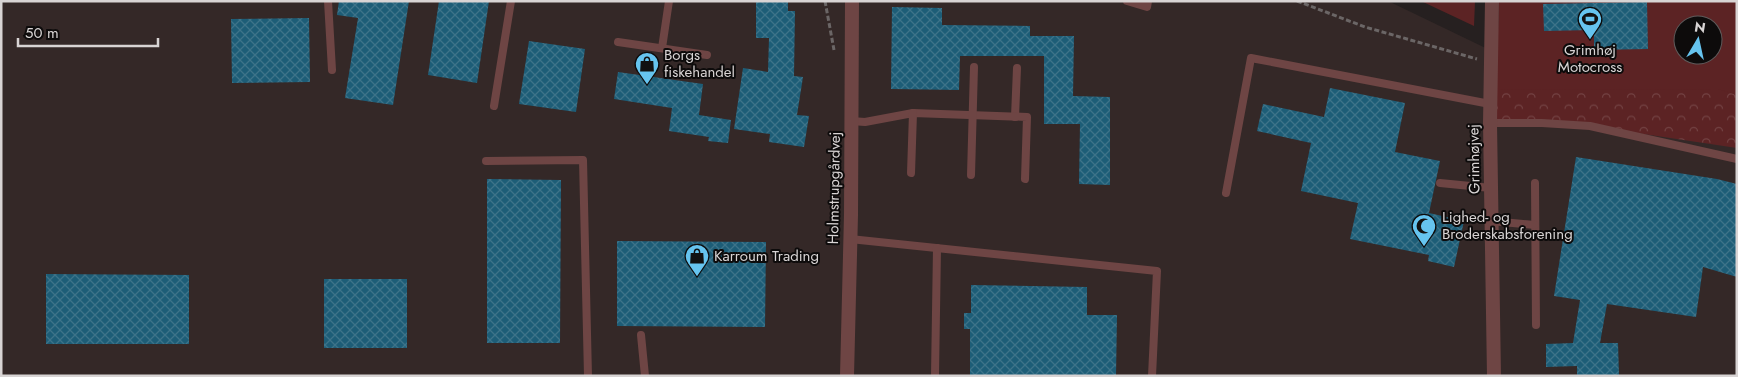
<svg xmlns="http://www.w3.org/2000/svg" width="1738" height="377" viewBox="0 0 1738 377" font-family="Jost,sans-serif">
	<defs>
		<pattern id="park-crowns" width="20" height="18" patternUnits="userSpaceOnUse" patternTransform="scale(1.25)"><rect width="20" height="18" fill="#5c2324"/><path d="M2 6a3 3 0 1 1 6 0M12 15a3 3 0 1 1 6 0" fill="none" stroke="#734243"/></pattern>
		<pattern id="building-cross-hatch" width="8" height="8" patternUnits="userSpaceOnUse" patternTransform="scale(1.25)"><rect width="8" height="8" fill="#1d5d77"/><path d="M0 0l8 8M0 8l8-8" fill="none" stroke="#3d7389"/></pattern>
	</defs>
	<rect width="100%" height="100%" fill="#262020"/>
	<path fill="#342827" d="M 1,1 L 1388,1 L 1498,54 L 1737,96 L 1737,376 L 1,376 Z"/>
	<path fill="url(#park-crowns)" fill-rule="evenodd" d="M 1737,1 L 1737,148 L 1590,126 L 1490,123 L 1492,64 ZM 1683,25 L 1713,25 L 1713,55 L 1683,55 Z"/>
	<g fill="#5c2324" fill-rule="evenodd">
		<path d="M 1421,1 L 1475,1 L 1474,26 Z"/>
		<path d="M 1499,1 L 1737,1 L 1737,95 L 1718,89 L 1496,90 ZM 1683,25 L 1713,25 L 1713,55 L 1683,55 Z"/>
	</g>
	<g fill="url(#building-cross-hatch)">
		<path d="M 339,1 L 409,1 L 393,105 L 345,98 L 358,18 L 337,15 Z"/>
		<path d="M 439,1 L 489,1 L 477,83 L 428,75 Z"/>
		<path d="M 756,1 L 788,1 L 788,11 L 795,11 L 794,76 L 803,77 L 797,115 L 809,116 L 804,147 L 769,142 L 770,134 L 734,129 L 743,68 L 768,72 L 769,38 L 756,38 Z"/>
		<path d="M 1647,2 L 1648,49 L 1594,50 L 1594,30 L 1544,31 L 1543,4 Z"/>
		<path d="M 892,7 L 942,8 L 942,25 L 1030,26 L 1030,36 L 1074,36 L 1073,96 L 1110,97 L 1110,185 L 1079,184 L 1080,124 L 1044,124 L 1044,56 L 960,56 L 959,90 L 891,89 Z"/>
		<path d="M 309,18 L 310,82 L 232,83 L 231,19 Z"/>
		<path d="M 529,41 L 585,49 L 576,112 L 519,104 Z"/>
		<path d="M 618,72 L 703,84 L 699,115 L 731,120 L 728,143 L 708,141 L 709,137 L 669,131 L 672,108 L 614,99 Z"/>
		<path d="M 1330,88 L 1405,103 L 1395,152 L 1440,161 L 1429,213 L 1464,221 L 1454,267 L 1428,261 L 1429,255 L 1350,239 L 1358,203 L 1301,191 L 1311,143 L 1257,131 L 1263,104 L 1324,117 Z"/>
		<path d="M 1576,157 L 1717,179 L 1737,184 L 1737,277 L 1703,267 L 1696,317 L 1607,304 L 1600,343 L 1618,343 L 1619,375 L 1577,375 L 1577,366 L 1546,367 L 1546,344 L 1573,343 L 1580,300 L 1554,296 Z"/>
		<path d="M 487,179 L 561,180 L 560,343 L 487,343 Z"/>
		<path d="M 617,241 L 766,242 L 765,327 L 617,326 Z"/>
		<path d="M 46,274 L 189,275 L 189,344 L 46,344 Z"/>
		<rect x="324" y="279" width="83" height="69"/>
		<path d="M 971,285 L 1087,287 L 1087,315 L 1117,315 L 1116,376 L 970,376 L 970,329 L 964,329 L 964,313 L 971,313 Z"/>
	</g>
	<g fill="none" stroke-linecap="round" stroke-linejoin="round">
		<g stroke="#6b6666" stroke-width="3" stroke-dasharray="5 2.5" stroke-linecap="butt">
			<path d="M 825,1 L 834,50"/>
			<path d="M 1297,1 L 1365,27 L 1477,59"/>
		</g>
		<g stroke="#6e4544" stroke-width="8">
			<path d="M 328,1 L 332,70"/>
			<path d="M 1127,1 L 1147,7 L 1148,1"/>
			<path d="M 618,42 L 707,55"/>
			<path d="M 662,48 L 669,1"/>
			<path d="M 494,106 L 511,1"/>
			<path d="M 1015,117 L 1017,68"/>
			<path d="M 851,121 L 865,122 L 913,113 L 1027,117 L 1025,179"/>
			<path d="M 1490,123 L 1542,123 L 1590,126 L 1737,159"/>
			<path d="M 486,161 L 583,160 L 588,376"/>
			<path d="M 911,173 L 913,113"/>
			<path d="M 971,175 L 974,67"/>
			<path d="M 1440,183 L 1491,188"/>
			<path d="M 1535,183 L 1536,325"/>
			<path d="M 1226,193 L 1251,58 L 1490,104"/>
			<path d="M 1491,221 L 1535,225"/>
			<path d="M 850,239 L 1157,271 L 1152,376"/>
			<path d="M 641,335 L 645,376"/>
			<path d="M 935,376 L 937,248"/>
		</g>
		<path stroke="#6e4544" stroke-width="14" d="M 1492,1 L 1490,123 L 1494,376"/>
		<path stroke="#6e4544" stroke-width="14" d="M 847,376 L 851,215 L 852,1"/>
	</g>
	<defs>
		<g id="stadium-pin" transform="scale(1.25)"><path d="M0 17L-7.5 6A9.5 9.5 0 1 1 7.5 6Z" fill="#66c4ef" stroke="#0d0b0b"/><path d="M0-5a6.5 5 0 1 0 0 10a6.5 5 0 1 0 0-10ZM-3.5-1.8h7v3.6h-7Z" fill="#111"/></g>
		<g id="shop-pin" transform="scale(1.25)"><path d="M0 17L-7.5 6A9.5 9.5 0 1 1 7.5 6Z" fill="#66c4ef" stroke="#0d0b0b"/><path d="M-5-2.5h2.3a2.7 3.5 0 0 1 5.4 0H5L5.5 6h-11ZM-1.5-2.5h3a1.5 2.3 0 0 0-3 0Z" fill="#111"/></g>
		<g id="mosque-pin" transform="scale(1.25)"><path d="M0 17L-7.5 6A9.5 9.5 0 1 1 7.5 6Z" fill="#66c4ef" stroke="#0d0b0b"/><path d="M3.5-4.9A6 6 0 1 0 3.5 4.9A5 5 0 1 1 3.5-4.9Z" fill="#111"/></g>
	</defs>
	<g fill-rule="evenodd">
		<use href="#stadium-pin" x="1590" y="19"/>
		<use href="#shop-pin" x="647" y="64"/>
		<use href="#mosque-pin" x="1424" y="226"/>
		<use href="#shop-pin" x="697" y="256"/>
	</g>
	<g text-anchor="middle" stroke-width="4" stroke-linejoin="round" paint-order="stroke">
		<g font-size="15" fill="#d8d4d4" stroke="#0d0b0b" text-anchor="start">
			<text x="1590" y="55" text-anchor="middle">Grimhøj<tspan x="1590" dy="17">Motocross</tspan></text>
			<text x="664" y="60">Borgs<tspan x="664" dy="17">fiskehandel</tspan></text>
			<text x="1442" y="222">Lighed- og<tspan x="1442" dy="17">Broderskabsforening</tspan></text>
			<text x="714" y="261">Karroum Trading</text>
		</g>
		<g font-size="15" fill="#d8d4d4" stroke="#0d0b0b">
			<text transform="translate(1474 159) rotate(-91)" y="5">Grimhøjvej</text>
			<text transform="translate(834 188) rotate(-89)" y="5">Holmstrupgårdvej</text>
		</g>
	</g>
	<rect width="1738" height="377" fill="none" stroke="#d8d4d4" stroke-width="5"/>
	<g transform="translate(1698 40) rotate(9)"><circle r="24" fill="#0d0b0b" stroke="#5e5b5b"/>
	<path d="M0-4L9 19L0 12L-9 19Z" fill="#66c4ef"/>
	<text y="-8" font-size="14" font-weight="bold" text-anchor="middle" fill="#d8d4d4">N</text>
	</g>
	<path d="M18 38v8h140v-8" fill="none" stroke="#d8d4d4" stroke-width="2.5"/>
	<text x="25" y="38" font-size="15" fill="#d8d4d4" stroke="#0d0b0b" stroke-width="4" paint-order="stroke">50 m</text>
</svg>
